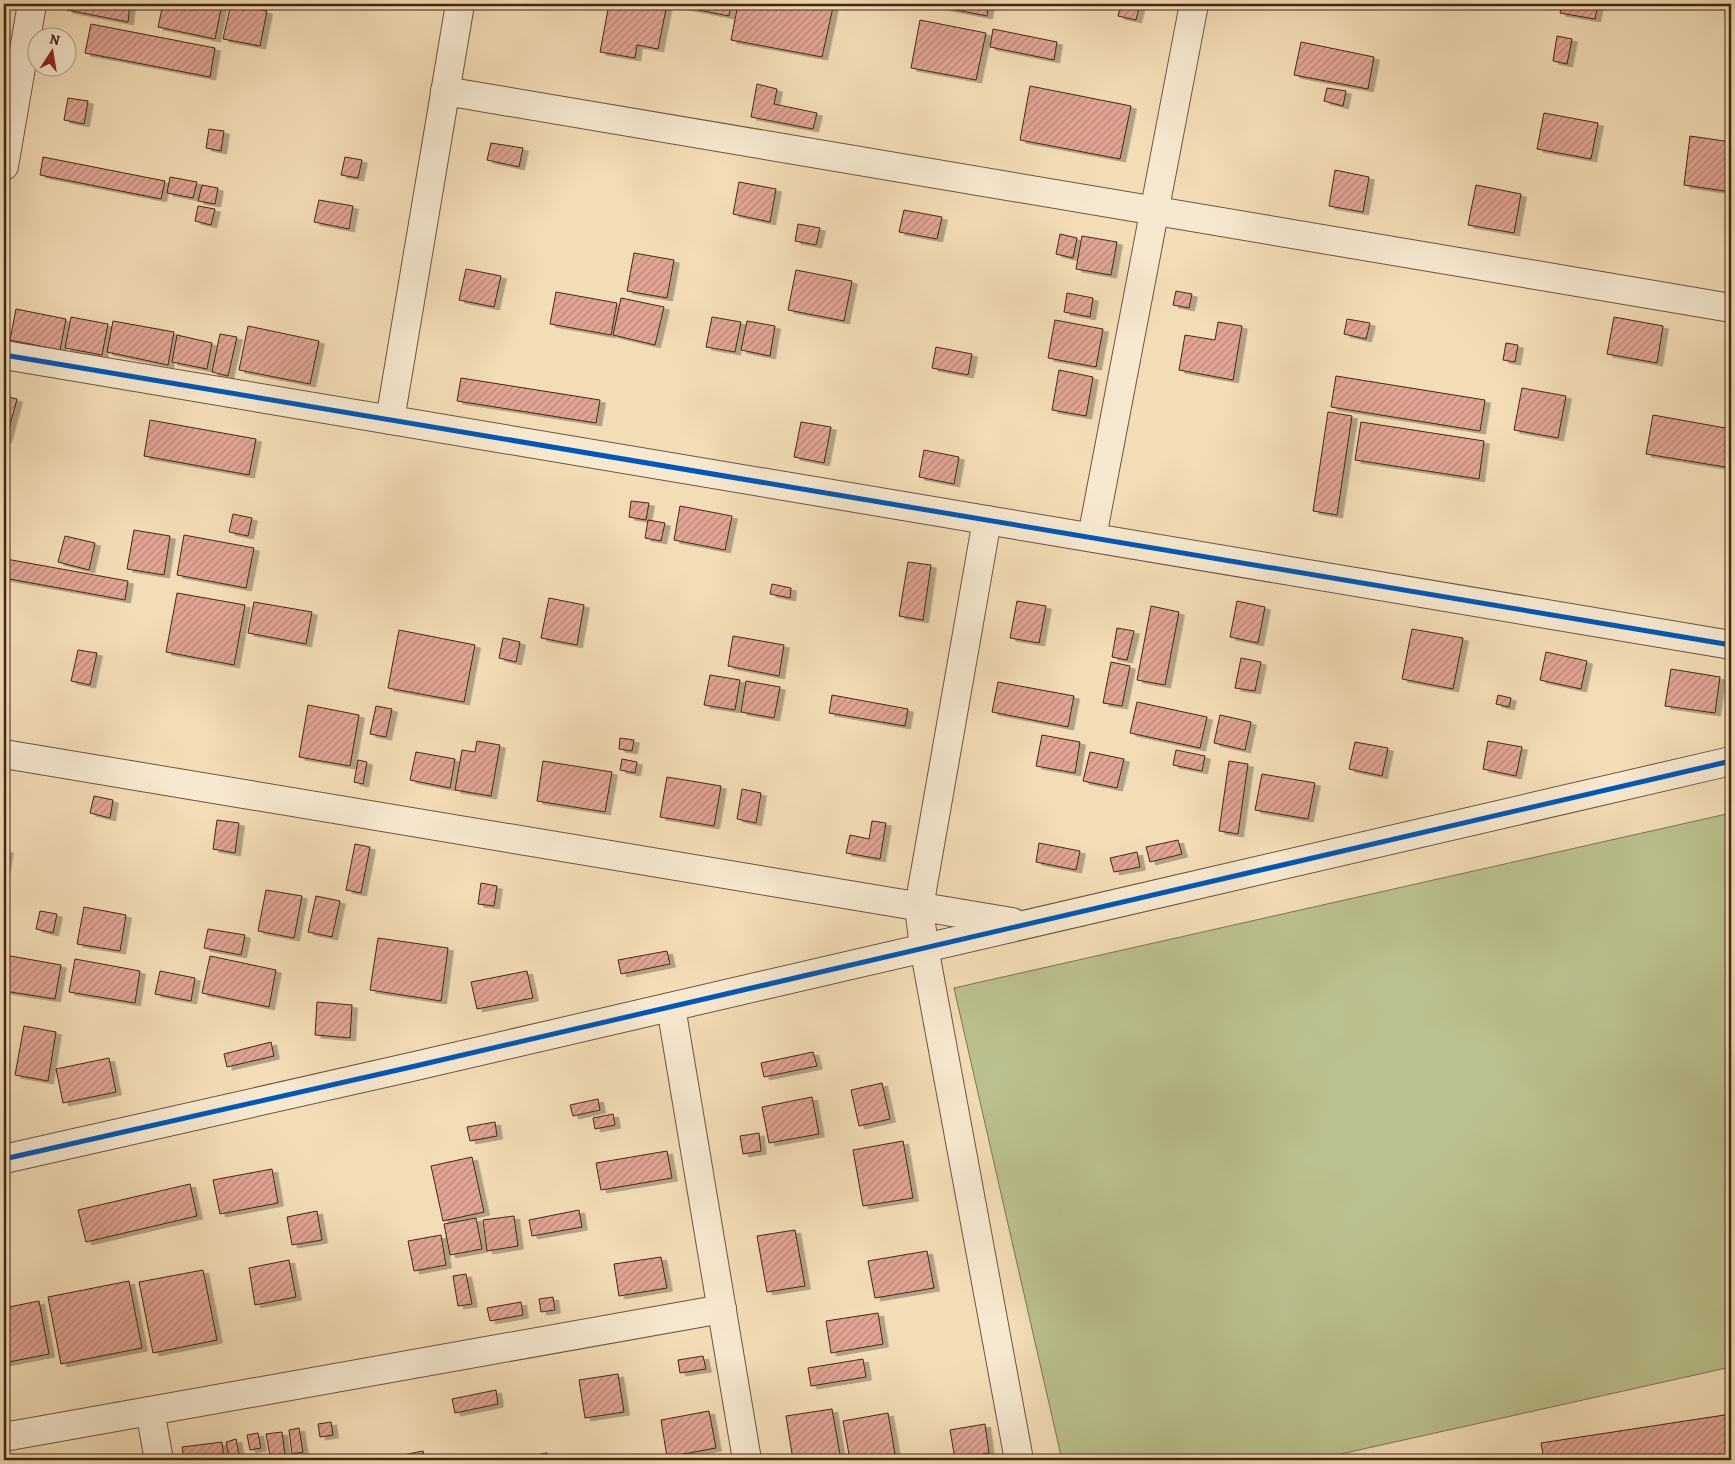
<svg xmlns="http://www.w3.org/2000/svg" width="1735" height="1464" viewBox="0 0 1735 1464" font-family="Alegreya,serif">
	<defs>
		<pattern id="building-hatch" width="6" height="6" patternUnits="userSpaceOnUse" patternTransform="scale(1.25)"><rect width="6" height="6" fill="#e2a593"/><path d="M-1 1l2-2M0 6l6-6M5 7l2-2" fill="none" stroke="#b98677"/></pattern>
		<filter id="shadow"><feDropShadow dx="5.5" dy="3" stdDeviation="0" flood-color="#0004"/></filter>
	</defs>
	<rect width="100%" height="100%" fill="#f3ddb6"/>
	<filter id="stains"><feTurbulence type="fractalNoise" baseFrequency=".004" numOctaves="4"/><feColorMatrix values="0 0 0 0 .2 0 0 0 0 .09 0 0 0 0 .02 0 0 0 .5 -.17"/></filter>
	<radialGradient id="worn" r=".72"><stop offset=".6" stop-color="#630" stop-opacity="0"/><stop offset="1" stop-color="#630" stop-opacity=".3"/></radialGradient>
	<path fill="#bbc18e" stroke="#7f7450" d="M 1731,813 L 1731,1367 L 1314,1460 L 1062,1460 L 954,988 Z"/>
	<g fill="url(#building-hatch)" stroke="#432712" filter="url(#shadow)">
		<path d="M 68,4 L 130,4 L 128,22 L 67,10 Z"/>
		<path d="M 163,4 L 222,4 L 215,39 L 158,27 Z"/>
		<path d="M 231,4 L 267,11 L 260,46 L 223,39 Z"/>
		<path d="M 609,4 L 667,4 L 658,49 L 637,45 L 635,58 L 600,52 Z"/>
		<path d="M 674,4 L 731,4 L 729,16 L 673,5 Z"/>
		<path d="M 738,4 L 815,4 L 833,7 L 822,57 L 731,40 Z"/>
		<path d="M 925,4 L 989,4 L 987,16 Z"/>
		<path d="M 1121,4 L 1140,4 L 1136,20 L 1118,16 Z"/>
		<path d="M 1562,4 L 1598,4 L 1595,19 L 1560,13 Z"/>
		<path d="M 920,20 L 986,33 L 976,80 L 911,68 Z"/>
		<path d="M 91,24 L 215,48 L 210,77 L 85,53 Z"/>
		<path d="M 993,29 L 1057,42 L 1054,60 L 990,47 Z"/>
		<path d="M 1557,36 L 1572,39 L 1567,64 L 1553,61 Z"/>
		<path d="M 1301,42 L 1374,57 L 1368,89 L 1294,75 Z"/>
		<path d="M 757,84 L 777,89 L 774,104 L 817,113 L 813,129 L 751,117 Z"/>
		<path d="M 1030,86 L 1131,106 L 1120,159 L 1020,140 Z"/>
		<path d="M 1327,88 L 1346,91 L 1343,106 L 1324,101 Z"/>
		<path d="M 68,98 L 88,101 L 84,124 L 64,120 Z"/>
		<path d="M 1544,113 L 1598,123 L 1591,159 L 1537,149 Z"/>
		<path d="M 209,129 L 224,131 L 221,151 L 206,148 Z"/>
		<path d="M 1690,136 L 1731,142 L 1731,192 L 1684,185 Z"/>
		<path d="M 491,143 L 523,148 L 519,167 L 487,160 Z"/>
		<path d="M 43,157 L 165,181 L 161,199 L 40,175 Z"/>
		<path d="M 345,157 L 362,160 L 358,178 L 341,175 Z"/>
		<path d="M 1335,170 L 1369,177 L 1363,212 L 1329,206 Z"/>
		<path d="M 170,177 L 197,182 L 193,198 L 167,193 Z"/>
		<path d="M 739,182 L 776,189 L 770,222 L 733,214 Z"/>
		<path d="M 202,185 L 218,188 L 215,204 L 198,201 Z"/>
		<path d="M 1476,185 L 1521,194 L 1514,233 L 1468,225 Z"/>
		<path d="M 319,200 L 353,206 L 349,229 L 314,222 Z"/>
		<path d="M 198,206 L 215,209 L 211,225 L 195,221 Z"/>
		<path d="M 904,210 L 942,217 L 937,239 L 899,232 Z"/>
		<path d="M 798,224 L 820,228 L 816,245 L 795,241 Z"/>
		<path d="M 1060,234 L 1077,238 L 1073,258 L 1056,254 Z"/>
		<path d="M 1082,236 L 1117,242 L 1111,275 L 1076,269 Z"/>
		<path d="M 634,253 L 674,260 L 667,298 L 627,291 Z"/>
		<path d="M 466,269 L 501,276 L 494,307 L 459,300 Z"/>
		<path d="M 796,270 L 852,281 L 844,321 L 788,310 Z"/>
		<path d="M 1176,291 L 1192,294 L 1189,308 L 1173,305 Z"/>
		<path d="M 556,292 L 617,303 L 611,335 L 550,324 Z"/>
		<path d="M 1067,293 L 1093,298 L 1090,317 L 1064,312 Z"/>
		<path d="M 621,298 L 664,307 L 655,345 L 613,335 Z"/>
		<path d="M 16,309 L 66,319 L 60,350 L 10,340 Z"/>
		<path d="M 71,317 L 108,324 L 102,355 L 65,348 Z"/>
		<path d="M 712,317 L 741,322 L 735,352 L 706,347 Z"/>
		<path d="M 1614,317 L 1663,326 L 1657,363 L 1607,354 Z"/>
		<path d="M 1347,319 L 1370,323 L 1366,339 L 1344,334 Z"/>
		<path d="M 1055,320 L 1103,329 L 1096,367 L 1048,358 Z"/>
		<path d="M 113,321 L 174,332 L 168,365 L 107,352 Z"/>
		<path d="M 747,321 L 775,326 L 770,356 L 741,350 Z"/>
		<path d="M 1218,322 L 1242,326 L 1233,380 L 1179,370 L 1185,335 L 1215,340 Z"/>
		<path d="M 248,326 L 319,341 L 310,384 L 239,370 Z"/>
		<path d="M 220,334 L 237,337 L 228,376 L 212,372 Z"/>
		<path d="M 177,335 L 212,343 L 207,369 L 172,362 Z"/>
		<path d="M 1506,343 L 1518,345 L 1515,362 L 1503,360 Z"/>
		<path d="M 936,347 L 972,354 L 968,375 L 932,368 Z"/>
		<path d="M 1059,370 L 1093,377 L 1086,416 L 1052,410 Z"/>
		<path d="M 1336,376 L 1485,400 L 1480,431 L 1331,407 Z"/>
		<path d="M 461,378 L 600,400 L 596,423 L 457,401 Z"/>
		<path d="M 1522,388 L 1566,396 L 1558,438 L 1514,430 Z"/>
		<path d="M 4,396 L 17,399 L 6,440 L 4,440 Z"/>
		<path d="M 1328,412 L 1352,416 L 1337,515 L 1313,511 Z"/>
		<path d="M 1653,415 L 1731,429 L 1731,468 L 1646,454 Z"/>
		<path d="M 150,420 L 256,439 L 249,475 L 144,456 Z"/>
		<path d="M 801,422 L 831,427 L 824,463 L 794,457 Z"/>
		<path d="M 1361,422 L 1484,441 L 1479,479 L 1355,460 Z"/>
		<path d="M 924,450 L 959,457 L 954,484 L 919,477 Z"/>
		<path d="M 631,501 L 649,503 L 646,520 L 629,517 Z"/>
		<path d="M 680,506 L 732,516 L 725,550 L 674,540 Z"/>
		<path d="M 233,514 L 252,518 L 248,536 L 229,532 Z"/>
		<path d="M 648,520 L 665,523 L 661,541 L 645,538 Z"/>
		<path d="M 134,530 L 170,536 L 164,575 L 127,569 Z"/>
		<path d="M 184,535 L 254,548 L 246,588 L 177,575 Z"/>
		<path d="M 65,536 L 95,543 L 89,570 L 58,562 Z"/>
		<path d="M 6,559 L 128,581 L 125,600 L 4,578 Z"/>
		<path d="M 908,562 L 931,565 L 923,620 L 899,616 Z"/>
		<path d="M 772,584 L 791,588 L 790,598 L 770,594 Z"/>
		<path d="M 177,593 L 245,605 L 234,665 L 166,652 Z"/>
		<path d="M 549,598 L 584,605 L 577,645 L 541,638 Z"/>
		<path d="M 1017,601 L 1046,606 L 1039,643 L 1010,638 Z"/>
		<path d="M 1237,601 L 1265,607 L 1258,643 L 1230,637 Z"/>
		<path d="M 254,602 L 312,612 L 306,644 L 248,633 Z"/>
		<path d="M 1151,606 L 1179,612 L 1165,685 L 1137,680 Z"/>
		<path d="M 1117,628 L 1134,631 L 1127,660 L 1112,657 Z"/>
		<path d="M 1412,629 L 1463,638 L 1453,689 L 1402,679 Z"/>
		<path d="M 399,630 L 475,645 L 464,702 L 388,688 Z"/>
		<path d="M 733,636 L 784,645 L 779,676 L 728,666 Z"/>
		<path d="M 503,638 L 520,642 L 516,662 L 499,658 Z"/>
		<path d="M 78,650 L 97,653 L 90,685 L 71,681 Z"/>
		<path d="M 1546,652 L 1587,661 L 1581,689 L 1540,680 Z"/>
		<path d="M 1241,658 L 1261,662 L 1255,691 L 1235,688 Z"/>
		<path d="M 1111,662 L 1130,666 L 1122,706 L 1103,703 Z"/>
		<path d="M 1671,669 L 1720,677 L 1715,713 L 1665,706 Z"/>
		<path d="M 710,675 L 740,680 L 735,710 L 704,705 Z"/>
		<path d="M 746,681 L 780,687 L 774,718 L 741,712 Z"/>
		<path d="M 998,682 L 1074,696 L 1068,727 L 992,712 Z"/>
		<path d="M 832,695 L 908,709 L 905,726 L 829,713 Z"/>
		<path d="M 1498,695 L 1511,698 L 1509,707 L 1496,704 Z"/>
		<path d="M 1137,702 L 1207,717 L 1200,748 L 1130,733 Z"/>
		<path d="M 308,705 L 359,715 L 350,766 L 299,757 Z"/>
		<path d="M 376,706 L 392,709 L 386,737 L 370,734 Z"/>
		<path d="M 1220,715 L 1251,722 L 1245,750 L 1214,743 Z"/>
		<path d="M 1042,735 L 1080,742 L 1075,773 L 1036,766 Z"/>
		<path d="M 620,738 L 634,740 L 632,751 L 619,749 Z"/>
		<path d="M 477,741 L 500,745 L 491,796 L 455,790 L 462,750 L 475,752 Z"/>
		<path d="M 1488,741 L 1522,747 L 1516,776 L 1483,769 Z"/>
		<path d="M 1355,742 L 1388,748 L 1382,776 L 1349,769 Z"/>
		<path d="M 1176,750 L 1205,756 L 1202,771 L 1173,765 Z"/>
		<path d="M 416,752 L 455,759 L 450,788 L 410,780 Z"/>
		<path d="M 1090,752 L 1124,759 L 1117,788 L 1083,781 Z"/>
		<path d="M 622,759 L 637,762 L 635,773 L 620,770 Z"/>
		<path d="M 358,760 L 367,762 L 363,784 L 354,782 Z"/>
		<path d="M 543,761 L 612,772 L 605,812 L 537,801 Z"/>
		<path d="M 1229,761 L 1248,764 L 1238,834 L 1219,831 Z"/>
		<path d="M 1262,774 L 1315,783 L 1308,819 L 1255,810 Z"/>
		<path d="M 667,777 L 721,786 L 714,826 L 660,817 Z"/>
		<path d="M 742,789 L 761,793 L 756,823 L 737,819 Z"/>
		<path d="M 94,796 L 113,800 L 110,818 L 90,813 Z"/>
		<path d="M 217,820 L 239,823 L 235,853 L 213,849 Z"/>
		<path d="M 872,821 L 886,823 L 880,859 L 846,853 L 850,835 L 869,839 Z"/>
		<path d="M 1178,840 L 1182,854 L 1150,862 L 1146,847 Z"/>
		<path d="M 1039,843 L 1080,851 L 1076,870 L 1036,862 Z"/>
		<path d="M 355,844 L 370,847 L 361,893 L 346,890 Z"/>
		<path d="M 4,849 L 8,850 L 4,872 Z"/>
		<path d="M 1137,852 L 1140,867 L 1114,872 L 1110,858 Z"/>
		<path d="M 481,883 L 497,886 L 494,906 L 478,904 Z"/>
		<path d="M 266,890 L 302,896 L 294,938 L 258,931 Z"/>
		<path d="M 316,896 L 340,901 L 332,937 L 308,932 Z"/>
		<path d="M 84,907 L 126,915 L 120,951 L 77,944 Z"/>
		<path d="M 40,911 L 57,914 L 53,933 L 36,929 Z"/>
		<path d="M 208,929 L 245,935 L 241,955 L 204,948 Z"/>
		<path d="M 378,938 L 448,948 L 441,1001 L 370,990 Z"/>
		<path d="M 667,951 L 670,964 L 621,974 L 618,960 Z"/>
		<path d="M 5,955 L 61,965 L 55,999 L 4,991 Z"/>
		<path d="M 210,956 L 276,970 L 269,1007 L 202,993 Z"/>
		<path d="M 75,959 L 140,971 L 135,1003 L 69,992 Z"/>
		<path d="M 160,971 L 195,978 L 191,1001 L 155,994 Z"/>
		<path d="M 527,971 L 533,998 L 477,1009 L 471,982 Z"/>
		<path d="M 317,1002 L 352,1005 L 350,1038 L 315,1035 Z"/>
		<path d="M 24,1026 L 56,1032 L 48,1081 L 15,1075 Z"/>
		<path d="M 271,1042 L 274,1056 L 227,1067 L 224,1054 Z"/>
		<path d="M 813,1052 L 817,1066 L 764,1077 L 761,1063 Z"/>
		<path d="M 109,1058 L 116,1092 L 63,1103 L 56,1069 Z"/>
		<path d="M 882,1083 L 890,1119 L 859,1126 L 851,1090 Z"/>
		<path d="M 812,1097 L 819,1134 L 769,1143 L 762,1107 Z"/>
		<path d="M 598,1099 L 600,1110 L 573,1116 L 570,1105 Z"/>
		<path d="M 613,1114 L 615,1125 L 595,1129 L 593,1118 Z"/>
		<path d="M 495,1122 L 497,1136 L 470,1141 L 467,1127 Z"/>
		<path d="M 759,1133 L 761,1151 L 743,1154 L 740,1136 Z"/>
		<path d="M 903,1141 L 913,1198 L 863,1206 L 853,1150 Z"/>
		<path d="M 667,1151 L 672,1178 L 601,1190 L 596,1163 Z"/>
		<path d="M 472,1157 L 484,1212 L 443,1221 L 431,1166 Z"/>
		<path d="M 272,1169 L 278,1203 L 220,1214 L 213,1180 Z"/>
		<path d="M 190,1184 L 197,1216 L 86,1242 L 78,1210 Z"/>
		<path d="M 579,1210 L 582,1227 L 532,1236 L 529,1220 Z"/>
		<path d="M 317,1211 L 322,1240 L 292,1245 L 287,1217 Z"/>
		<path d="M 514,1216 L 518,1246 L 487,1251 L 483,1220 Z"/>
		<path d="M 476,1218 L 482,1249 L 450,1255 L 444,1224 Z"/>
		<path d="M 795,1230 L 805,1286 L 767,1292 L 757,1236 Z"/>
		<path d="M 441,1235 L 446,1265 L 414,1271 L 408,1241 Z"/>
		<path d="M 927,1251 L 934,1288 L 875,1298 L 868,1261 Z"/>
		<path d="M 661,1257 L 667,1288 L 619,1296 L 614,1264 Z"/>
		<path d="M 289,1260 L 296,1297 L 255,1305 L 249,1268 Z"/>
		<path d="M 203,1270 L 217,1340 L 153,1353 L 139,1282 Z"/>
		<path d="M 466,1274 L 472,1304 L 458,1306 L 453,1276 Z"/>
		<path d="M 129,1281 L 142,1348 L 61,1364 L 48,1297 Z"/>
		<path d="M 553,1297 L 555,1310 L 541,1312 L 539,1299 Z"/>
		<path d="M 39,1301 L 49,1354 L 4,1363 L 4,1308 Z"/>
		<path d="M 521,1302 L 523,1315 L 490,1321 L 487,1308 Z"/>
		<path d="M 878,1313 L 883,1344 L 831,1353 L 826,1321 Z"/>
		<path d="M 703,1356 L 706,1369 L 680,1373 L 678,1360 Z"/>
		<path d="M 863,1359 L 866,1377 L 811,1386 L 808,1368 Z"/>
		<path d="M 618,1374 L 624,1412 L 585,1418 L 579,1380 Z"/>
		<path d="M 496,1390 L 498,1404 L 455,1413 L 452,1399 Z"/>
		<path d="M 832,1409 L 841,1460 L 793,1460 L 786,1416 Z"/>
		<path d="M 709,1411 L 716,1448 L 667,1457 L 661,1420 Z"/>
		<path d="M 888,1413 L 896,1460 L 850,1460 L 843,1421 Z"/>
		<path d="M 1731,1414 L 1731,1460 L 1544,1460 L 1541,1443 Z"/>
		<path d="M 331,1422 L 333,1435 L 320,1437 L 318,1424 Z"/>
		<path d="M 985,1424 L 989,1453 L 955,1459 L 950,1430 Z"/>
		<path d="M 299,1428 L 303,1452 L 292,1454 L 289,1430 Z"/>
		<path d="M 282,1432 L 285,1454 L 270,1456 L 266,1434 Z"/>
		<path d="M 258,1433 L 261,1448 L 250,1450 L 247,1435 Z"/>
		<path d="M 236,1439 L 239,1454 L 229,1457 L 226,1442 Z"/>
		<path d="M 222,1442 L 224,1460 L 184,1460 L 182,1447 Z"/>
		<path d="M 423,1451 L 425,1460 L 378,1460 Z"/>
		<path d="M 547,1453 L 549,1460 L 506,1460 Z"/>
	</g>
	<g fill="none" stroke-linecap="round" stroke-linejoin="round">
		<g stroke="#6f543b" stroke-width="30">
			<g id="street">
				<path d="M 445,91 L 1731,308"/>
				<path d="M 4,166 L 32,4"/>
				<path d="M 4,355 L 1731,645"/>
				<path d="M 390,420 L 460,4"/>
				<path d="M 987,520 L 919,907 L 924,947 L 1019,1460"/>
				<path d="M 1092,537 L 1194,4"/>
				<path d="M 4,754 L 1012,922"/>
				<path d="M 671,1007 L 747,1460"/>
				<path d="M 4,1159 L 411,1067 L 1731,761"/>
				<path d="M 150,1411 L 159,1460"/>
				<path d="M 4,1437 L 722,1309"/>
			</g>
		</g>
		<use href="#street" stroke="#f7e9d0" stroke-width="28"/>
		<g stroke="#f7e9d0" stroke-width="8">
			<g id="cycleway">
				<path d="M 4,355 L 1731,645"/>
				<path d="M 4,1159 L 411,1067 L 1731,761"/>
			</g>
		</g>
		<use href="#cycleway" stroke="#0057b8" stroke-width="5"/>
	</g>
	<rect width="1735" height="1464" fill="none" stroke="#f3ddb6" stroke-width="20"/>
	<rect x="5" y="5" width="1725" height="1454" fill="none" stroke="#432712" stroke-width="2.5"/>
	<rect x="10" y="10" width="1715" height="1444" fill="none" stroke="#432712"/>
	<g transform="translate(52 52) rotate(12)"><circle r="24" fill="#f7e9d0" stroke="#af9b84"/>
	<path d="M0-4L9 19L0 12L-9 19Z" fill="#8f2418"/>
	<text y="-8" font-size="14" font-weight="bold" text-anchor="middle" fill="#432712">N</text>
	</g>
	<rect width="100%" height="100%" filter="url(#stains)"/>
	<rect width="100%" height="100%" fill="url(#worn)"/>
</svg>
